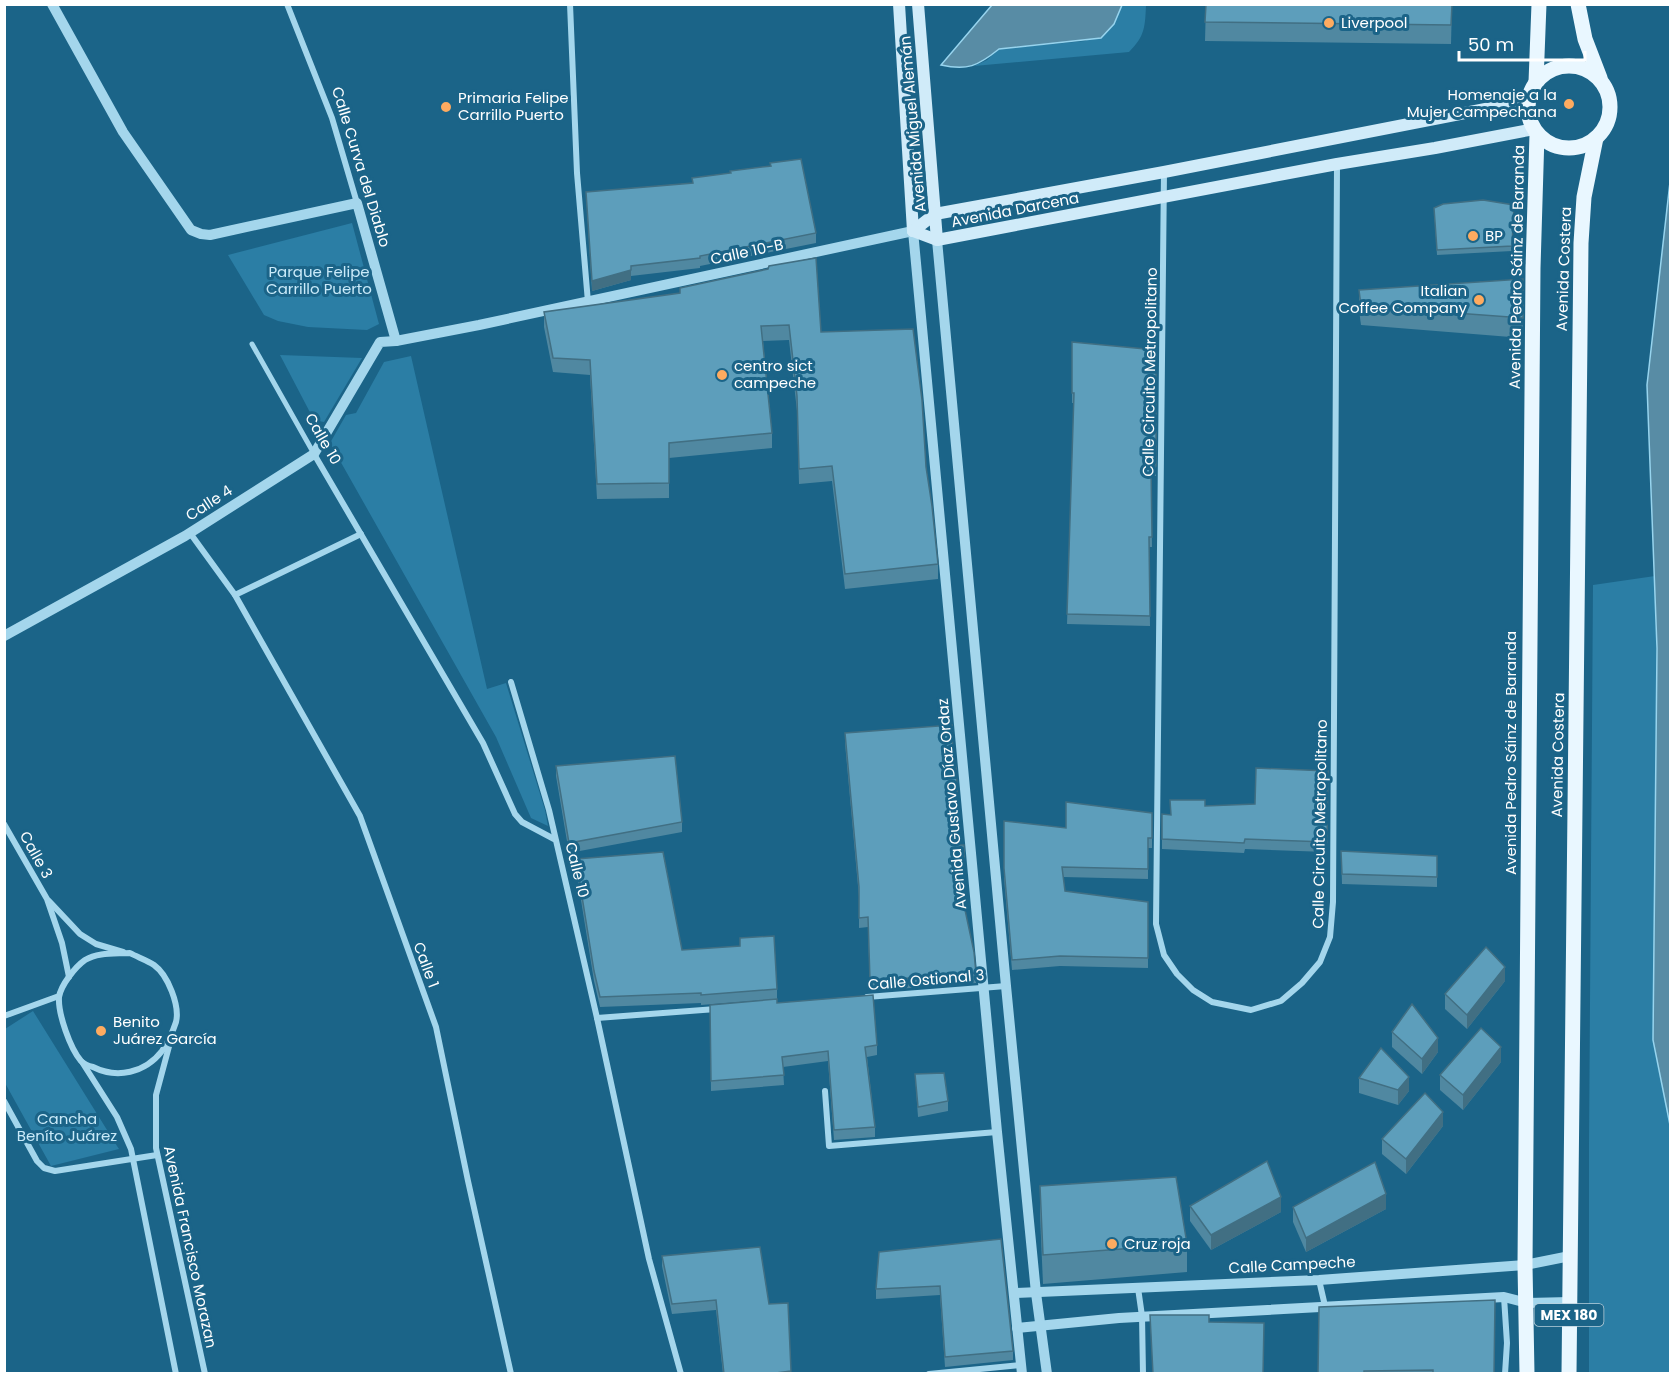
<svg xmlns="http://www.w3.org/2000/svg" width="1675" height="1378" viewBox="0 0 1675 1378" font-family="Poppins,sans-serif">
	<rect width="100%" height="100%" fill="#1b6488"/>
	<g fill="#2b7ea5">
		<path d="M 1122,5 L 1146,5 C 1145,27 1145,36 1129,52 L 974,66 L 987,60 L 999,49 L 1085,41 L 1114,24 Z"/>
		<path d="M 352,223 L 379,324 L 367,330 L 308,327 L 278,321 L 264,315 L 228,255 Z"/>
		<path d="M 280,355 L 362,358 L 324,422 L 314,420 Z"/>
		<path d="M 411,356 L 487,689 L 506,683 L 545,810 L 548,826 L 531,818 L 496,737 L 330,443 L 346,415 L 356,413 L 384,362 Z"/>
		<path d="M 1655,576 L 1662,980 L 1670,1044 L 1670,1373 L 1589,1374 L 1589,1144 L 1593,585 Z"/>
		<path d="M 33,1011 L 117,1146 L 119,1149 L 51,1166 L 5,1083 L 5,1029 Z"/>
	</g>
	<g fill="#588ca5" stroke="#97d4ee" stroke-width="1.5">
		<path d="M 992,5 L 1122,4 L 1122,5 L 1114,24 L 1101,38 L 999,49 C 978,66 967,71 941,65 Z"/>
		<path d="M 1670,182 L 1670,1125 L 1653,1040 L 1657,648 L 1647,385 Z"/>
	</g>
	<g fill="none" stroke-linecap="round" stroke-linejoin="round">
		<path stroke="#a4d6ec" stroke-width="5" d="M 252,344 L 313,452"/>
		<g stroke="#a4d6ec" stroke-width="6">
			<path d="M 287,4 L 332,118 L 357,203"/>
			<path d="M 570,4 L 577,173 L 588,302"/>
			<path d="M 1164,172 L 1156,924 L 1164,955 L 1177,974 L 1193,990 L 1212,1002 L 1251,1010 L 1281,1001 L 1302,983 L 1320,962 L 1330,937 L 1333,902 L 1337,165"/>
			<path d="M 314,454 L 483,743 L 515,814 L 522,822 L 554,839"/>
			<path d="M 190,533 L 235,595 L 360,816 L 436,1027 L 468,1181 L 511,1374"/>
			<path d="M 235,595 L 361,534"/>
			<path d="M 511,682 L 549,810 L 597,1018 L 649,1259 L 681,1374"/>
			<path d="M 4,824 L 47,899 L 62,943 L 69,977"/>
			<path d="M 49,901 L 80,934 L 96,944 L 123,952"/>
			<path d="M 130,953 C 137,957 147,960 154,965 C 168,975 180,1006 176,1022 C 173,1031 167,1044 162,1051 C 145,1073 117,1079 93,1067 C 89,1066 84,1064 81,1061 C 70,1048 58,1014 59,997 C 61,985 75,967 85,960 C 98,952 115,954 130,953 Z"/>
			<path d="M 867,997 L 1006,986"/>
			<path d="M 4,1016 L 59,996"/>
			<path d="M 597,1018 L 716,1009"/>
			<path d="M 171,1039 L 156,1095 L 156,1148 L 205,1374"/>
			<path d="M 82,1062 L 117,1117 L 131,1149 L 176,1374"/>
			<path d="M 825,1091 L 829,1146 L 997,1132"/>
			<path d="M 4,1101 L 37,1161 L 44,1168 L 55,1171 L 157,1155"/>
			<path d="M 1319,1280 L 1325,1306"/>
			<path d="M 1138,1288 L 1142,1316 L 1143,1374"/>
			<path d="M 1504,1297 L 1507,1343 L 1505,1374"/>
			<path d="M 929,1374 L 1021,1365"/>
		</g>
		<g stroke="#a4d6ec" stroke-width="10">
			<path d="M 52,4 L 123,132 L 191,230 L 201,234 L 210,235 L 357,203 L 396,341"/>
			<path d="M 937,240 L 1006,986 L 1036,1293 L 1047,1374"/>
			<path d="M 4,636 L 185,536 L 314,454 L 380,342 L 396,341 L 479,325 L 913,231 L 997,1132 L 1022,1374"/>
			<path d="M 1014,1293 L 1319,1280 L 1525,1265 L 1570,1256"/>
			<path d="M 1017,1328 L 1119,1318 L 1504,1297 L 1527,1303 L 1570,1302"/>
		</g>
		<g stroke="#d0ebf9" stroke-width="12">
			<path d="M 899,4 L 913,231"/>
			<path d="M 918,4 L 937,240"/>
			<path d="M 913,231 L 935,214 L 1164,172 L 1511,104 L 1529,97"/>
			<path d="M 913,231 L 937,240 L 1337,164 L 1435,148 L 1534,129"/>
		</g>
		<g stroke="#e9f7ff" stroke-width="15">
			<path d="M 1578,4 L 1585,39 L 1600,78"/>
			<circle cx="1569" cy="107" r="41"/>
			<path d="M 1536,82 L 1539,4"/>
			<path d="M 1527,1374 L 1525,1265 L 1533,268 L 1537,134"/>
			<path d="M 1569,1374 L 1581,243 L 1584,197 L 1596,138"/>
		</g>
	</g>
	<g fill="#5088a1">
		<path d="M 1206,4 L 1452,4 L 1451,44 L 1205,41 Z"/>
		<path d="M 770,163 L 816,233 L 816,243 L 700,266 L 700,268 L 631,276 L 631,280 L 592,291 L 586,192 L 692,183 L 692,178 L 730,173 L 730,171 L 770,166 Z"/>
		<path d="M 1514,205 L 1512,251 L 1437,255 L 1434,208 Z"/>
		<path d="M 1523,279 L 1523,338 L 1361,325 L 1359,310 L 1359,290 Z"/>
		<path d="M 680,293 L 821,332 L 926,467 L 938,564 L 938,579 L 845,589 L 832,481 L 799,484 L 797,411 L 789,340 L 763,341 L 772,433 L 772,448 L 669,458 L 669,498 L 597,499 L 590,375 L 553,372 L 544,327 L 544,312 Z"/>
		<path d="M 1072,342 L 1156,350 L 1156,476 L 1151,476 L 1152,547 L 1149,547 L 1150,626 L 1067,624 L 1074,403 L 1072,403 Z"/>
		<path d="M 845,733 L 953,766 L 958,806 L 965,910 L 976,973 L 976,983 L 870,991 L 868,927 L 859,928 L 859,897 L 845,743 Z"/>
		<path d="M 556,766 L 682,822 L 682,832 L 569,853 L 556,776 Z"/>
		<path d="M 1328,771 L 1327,852 L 1245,849 L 1244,853 L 1162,849 L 1162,814 L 1171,815 L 1255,804 Z"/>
		<path d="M 1152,813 L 1152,848 L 1148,848 L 1148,879 L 1063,877 L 1065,891 L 1148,902 L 1148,968 L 1060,966 L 1012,970 L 1004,878 L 1004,821 L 1066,828 Z"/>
		<path d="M 1341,851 L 1437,856 L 1437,887 L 1342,884 Z"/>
		<path d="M 576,859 L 682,950 L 777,989 L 777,999 L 701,1005 L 701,1003 L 600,1007 L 594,981 L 576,869 Z"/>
		<path d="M 1505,981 L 1467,1029 L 1445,1009 L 1445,994 Z"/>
		<path d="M 777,1003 L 877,1045 L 877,1055 L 867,1057 L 875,1127 L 875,1137 L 834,1140 L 828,1061 L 783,1067 L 784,1085 L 711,1091 L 710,1005 Z"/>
		<path d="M 1392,1032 L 1438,1052 L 1422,1074 L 1392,1047 Z"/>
		<path d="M 1501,1062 L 1463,1110 L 1440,1090 L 1440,1075 Z"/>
		<path d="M 915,1074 L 948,1101 L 948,1111 L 918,1117 Z"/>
		<path d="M 1359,1078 L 1409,1091 L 1398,1105 L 1359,1093 Z"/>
		<path d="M 1443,1126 L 1406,1174 L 1382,1154 L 1382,1139 Z"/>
		<path d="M 1040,1186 L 1187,1244 L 1187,1272 L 1043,1284 L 1040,1215 Z"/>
		<path d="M 1190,1206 L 1281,1212 L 1211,1250 L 1190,1221 Z"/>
		<path d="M 1293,1207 L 1386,1209 L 1306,1252 L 1293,1222 Z"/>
		<path d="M 1001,1239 L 1013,1351 L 1013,1360 L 945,1367 L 940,1295 L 876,1299 L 876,1289 Z"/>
		<path d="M 662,1256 L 769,1304 L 788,1303 L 791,1374 L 723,1374 L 716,1310 L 672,1314 L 662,1266 Z"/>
		<path d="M 1319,1307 L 1494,1374 L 1318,1374 Z"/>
	</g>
	<g fill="#416f83">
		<path d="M 631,266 L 631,280 L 592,291 L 592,281 Z"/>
		<path d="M 1505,967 L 1505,981 L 1467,1029 L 1467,1015 Z"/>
		<path d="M 1438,1038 L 1438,1052 L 1422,1074 L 1422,1059 Z"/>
		<path d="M 1501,1047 L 1501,1062 L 1463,1110 L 1463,1095 Z"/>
		<path d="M 1409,1077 L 1409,1091 L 1398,1105 L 1398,1090 Z"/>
		<path d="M 1443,1112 L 1443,1126 L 1406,1174 L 1406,1159 Z"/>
		<path d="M 1386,1194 L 1386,1209 L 1306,1252 L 1306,1238 Z"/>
		<path d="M 1281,1197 L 1281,1212 L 1211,1250 L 1211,1235 Z"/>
	</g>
	<g fill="#5d9ebb" stroke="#416f83" stroke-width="1.5">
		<path d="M 1206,4 L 1452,4 L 1451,25 L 1205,22 Z"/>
		<path d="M 801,159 L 816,233 L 700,256 L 700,258 L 631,266 L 631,270 L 592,281 L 586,192 L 693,183 L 692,178 L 731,173 L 730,171 L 771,166 L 770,163 Z"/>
		<path d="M 1483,200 L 1514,205 L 1512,246 L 1437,250 L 1434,208 L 1443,204 Z"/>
		<path d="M 816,258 L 821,332 L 913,329 L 922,400 L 926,467 L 932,506 L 938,564 L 845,574 L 832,466 L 799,469 L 797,396 L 789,325 L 761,326 L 772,433 L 669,443 L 669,483 L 597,484 L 590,360 L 553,358 L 544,312 L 680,293 L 680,288 L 768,269 L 769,266 Z"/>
		<path d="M 1523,279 L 1523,318 L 1361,306 L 1359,290 Z"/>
		<path d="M 1072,342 L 1156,350 L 1156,466 L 1151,466 L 1152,537 L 1149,537 L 1150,616 L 1067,614 L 1074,393 L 1072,393 Z"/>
		<path d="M 952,725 L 953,766 L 956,766 L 958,806 L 959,806 L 960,845 L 964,845 L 965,910 L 974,952 L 976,973 L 870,981 L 868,917 L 859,918 L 859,887 L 845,733 Z"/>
		<path d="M 675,756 L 682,822 L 569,843 L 556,766 Z"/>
		<path d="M 1256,768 L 1328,771 L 1327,842 L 1245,839 L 1244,843 L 1162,839 L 1162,814 L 1171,815 L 1170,800 L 1205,800 L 1205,806 L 1255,804 Z"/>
		<path d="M 1066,802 L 1152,813 L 1152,838 L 1148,838 L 1148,869 L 1062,867 L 1065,891 L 1148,902 L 1148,958 L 1060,956 L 1012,960 L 1004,868 L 1004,821 L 1066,828 Z"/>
		<path d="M 1341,851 L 1437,856 L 1437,877 L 1342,874 Z"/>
		<path d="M 663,852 L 682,950 L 740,946 L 740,938 L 774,936 L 777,989 L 701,995 L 701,993 L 600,997 L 594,971 L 576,859 Z"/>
		<path d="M 1486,947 L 1505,967 L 1467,1015 L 1445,994 Z"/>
		<path d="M 873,995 L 877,1045 L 865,1047 L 875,1127 L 834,1130 L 828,1051 L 782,1057 L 784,1075 L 711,1081 L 710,1005 L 777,999 L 777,1003 Z"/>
		<path d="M 1412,1004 L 1438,1038 L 1422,1059 L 1392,1032 Z"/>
		<path d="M 1481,1028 L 1501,1047 L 1463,1095 L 1440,1075 Z"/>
		<path d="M 1381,1048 L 1409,1077 L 1398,1090 L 1359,1078 Z"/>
		<path d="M 944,1073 L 948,1101 L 918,1107 L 915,1074 Z"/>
		<path d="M 1425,1093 L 1443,1112 L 1406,1159 L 1382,1139 Z"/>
		<path d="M 1267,1161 L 1281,1197 L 1211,1235 L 1190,1206 Z"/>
		<path d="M 1375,1162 L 1386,1194 L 1306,1238 L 1293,1207 Z"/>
		<path d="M 1176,1177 L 1187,1244 L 1043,1255 L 1040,1186 Z"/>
		<path d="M 1001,1239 L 1013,1351 L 945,1357 L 940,1286 L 876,1289 L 879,1252 Z"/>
		<path d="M 760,1247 L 769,1304 L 788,1303 L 791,1371 L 768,1374 L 724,1374 L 716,1300 L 672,1304 L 662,1256 Z"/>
		<path d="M 1495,1300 L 1494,1374 L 1433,1374 L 1433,1370 L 1364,1371 L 1364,1374 L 1318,1374 L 1319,1307 Z"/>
		<path d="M 1150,1315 L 1209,1315 L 1209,1322 L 1264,1323 L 1263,1374 L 1153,1374 Z"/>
	</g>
	<g fill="#feab60" stroke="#1b6488" stroke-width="2">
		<circle cx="1329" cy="23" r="6"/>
		<circle cx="1569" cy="104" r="6"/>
		<circle cx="446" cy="107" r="6"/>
		<circle cx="1473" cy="236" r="6"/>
		<circle cx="1479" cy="300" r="6"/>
		<circle cx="722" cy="375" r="6"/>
		<circle cx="101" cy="1031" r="6"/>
		<circle cx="1112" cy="1244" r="6"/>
	</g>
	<g text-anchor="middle" stroke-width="6" stroke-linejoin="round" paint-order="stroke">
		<rect fill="#1b6488" stroke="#bbd0db" stroke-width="1.5" x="1534.5" y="1304" width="69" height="22" rx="4.5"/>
		<g font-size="14" font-weight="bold" fill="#fff">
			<text x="1569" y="1320">MEX 180</text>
		</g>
		<g font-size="15" fill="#fff" stroke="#1b6488" text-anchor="start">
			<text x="1341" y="28">Liverpool</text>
			<text x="1557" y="100" text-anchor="end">Homenaje a la<tspan x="1557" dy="17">Mujer Campechana</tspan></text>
			<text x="458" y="103">Primaria Felipe<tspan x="458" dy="17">Carrillo Puerto</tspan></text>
			<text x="1485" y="241">BP</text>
			<text x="1467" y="296" text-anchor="end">Italian<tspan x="1467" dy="17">Coffee Company</tspan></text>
			<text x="734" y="371">centro sict<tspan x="734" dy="17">campeche</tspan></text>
			<text x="113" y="1027">Benito<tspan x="113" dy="17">Juárez García</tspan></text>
			<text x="1124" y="1249">Cruz roja</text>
		</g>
		<g font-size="15" fill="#fff" stroke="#1b6488">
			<text transform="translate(913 124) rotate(-95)" y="5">Avenida Miguel Alemán</text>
			<text transform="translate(361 167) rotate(73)" y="5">Calle Curva del Diablo</text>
			<text transform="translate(1015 210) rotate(-11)" y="5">Avenida Darcena</text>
			<text transform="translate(747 252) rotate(-12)" y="5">Calle 10-B</text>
			<text transform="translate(1517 267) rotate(-89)" y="5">Avenida Pedro Sáinz de Baranda</text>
			<text transform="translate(1564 269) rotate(-88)" y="5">Avenida Costera</text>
			<text transform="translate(1150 372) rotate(-89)" y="5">Calle Circuito Metropolitano</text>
			<text transform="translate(323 439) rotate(60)" y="5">Calle 10</text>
			<text transform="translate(209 503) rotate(-33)" y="5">Calle 4</text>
			<text transform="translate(1511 753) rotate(-90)" y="5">Avenida Pedro Sáinz de Baranda</text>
			<text transform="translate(1558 755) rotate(-89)" y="5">Avenida Costera</text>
			<text transform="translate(952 804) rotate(-95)" y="5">Avenida Gustavo Díaz Ordaz</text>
			<text transform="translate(1320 824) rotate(-89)" y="5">Calle Circuito Metropolitano</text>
			<text transform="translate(36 855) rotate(61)" y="5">Calle 3</text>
			<text transform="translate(577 870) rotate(76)" y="5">Calle 10</text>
			<text transform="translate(426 965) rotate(70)" y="5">Calle 1</text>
			<text transform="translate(926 980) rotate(-5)" y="5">Calle Ostional 3</text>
			<text transform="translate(190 1247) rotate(78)" y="5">Avenida Francisco Morazan</text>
			<text transform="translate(1292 1265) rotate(-3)" y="5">Calle Campeche</text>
		</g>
		<g font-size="15" fill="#c9eaf9" stroke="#1b6488">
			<text x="319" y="277">Parque Felipe<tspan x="319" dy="17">Carrillo Puerto</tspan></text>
			<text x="67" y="1124">Cancha<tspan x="67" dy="17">Beníto Juárez</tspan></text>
		</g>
	</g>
	<rect width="1675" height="1378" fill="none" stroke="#ffffff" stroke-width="12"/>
	<path d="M1459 51v9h126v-9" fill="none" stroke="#ffffff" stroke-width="3"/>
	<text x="1468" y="51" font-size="18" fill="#ffffff" stroke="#1b6488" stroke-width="4.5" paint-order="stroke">50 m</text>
</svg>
